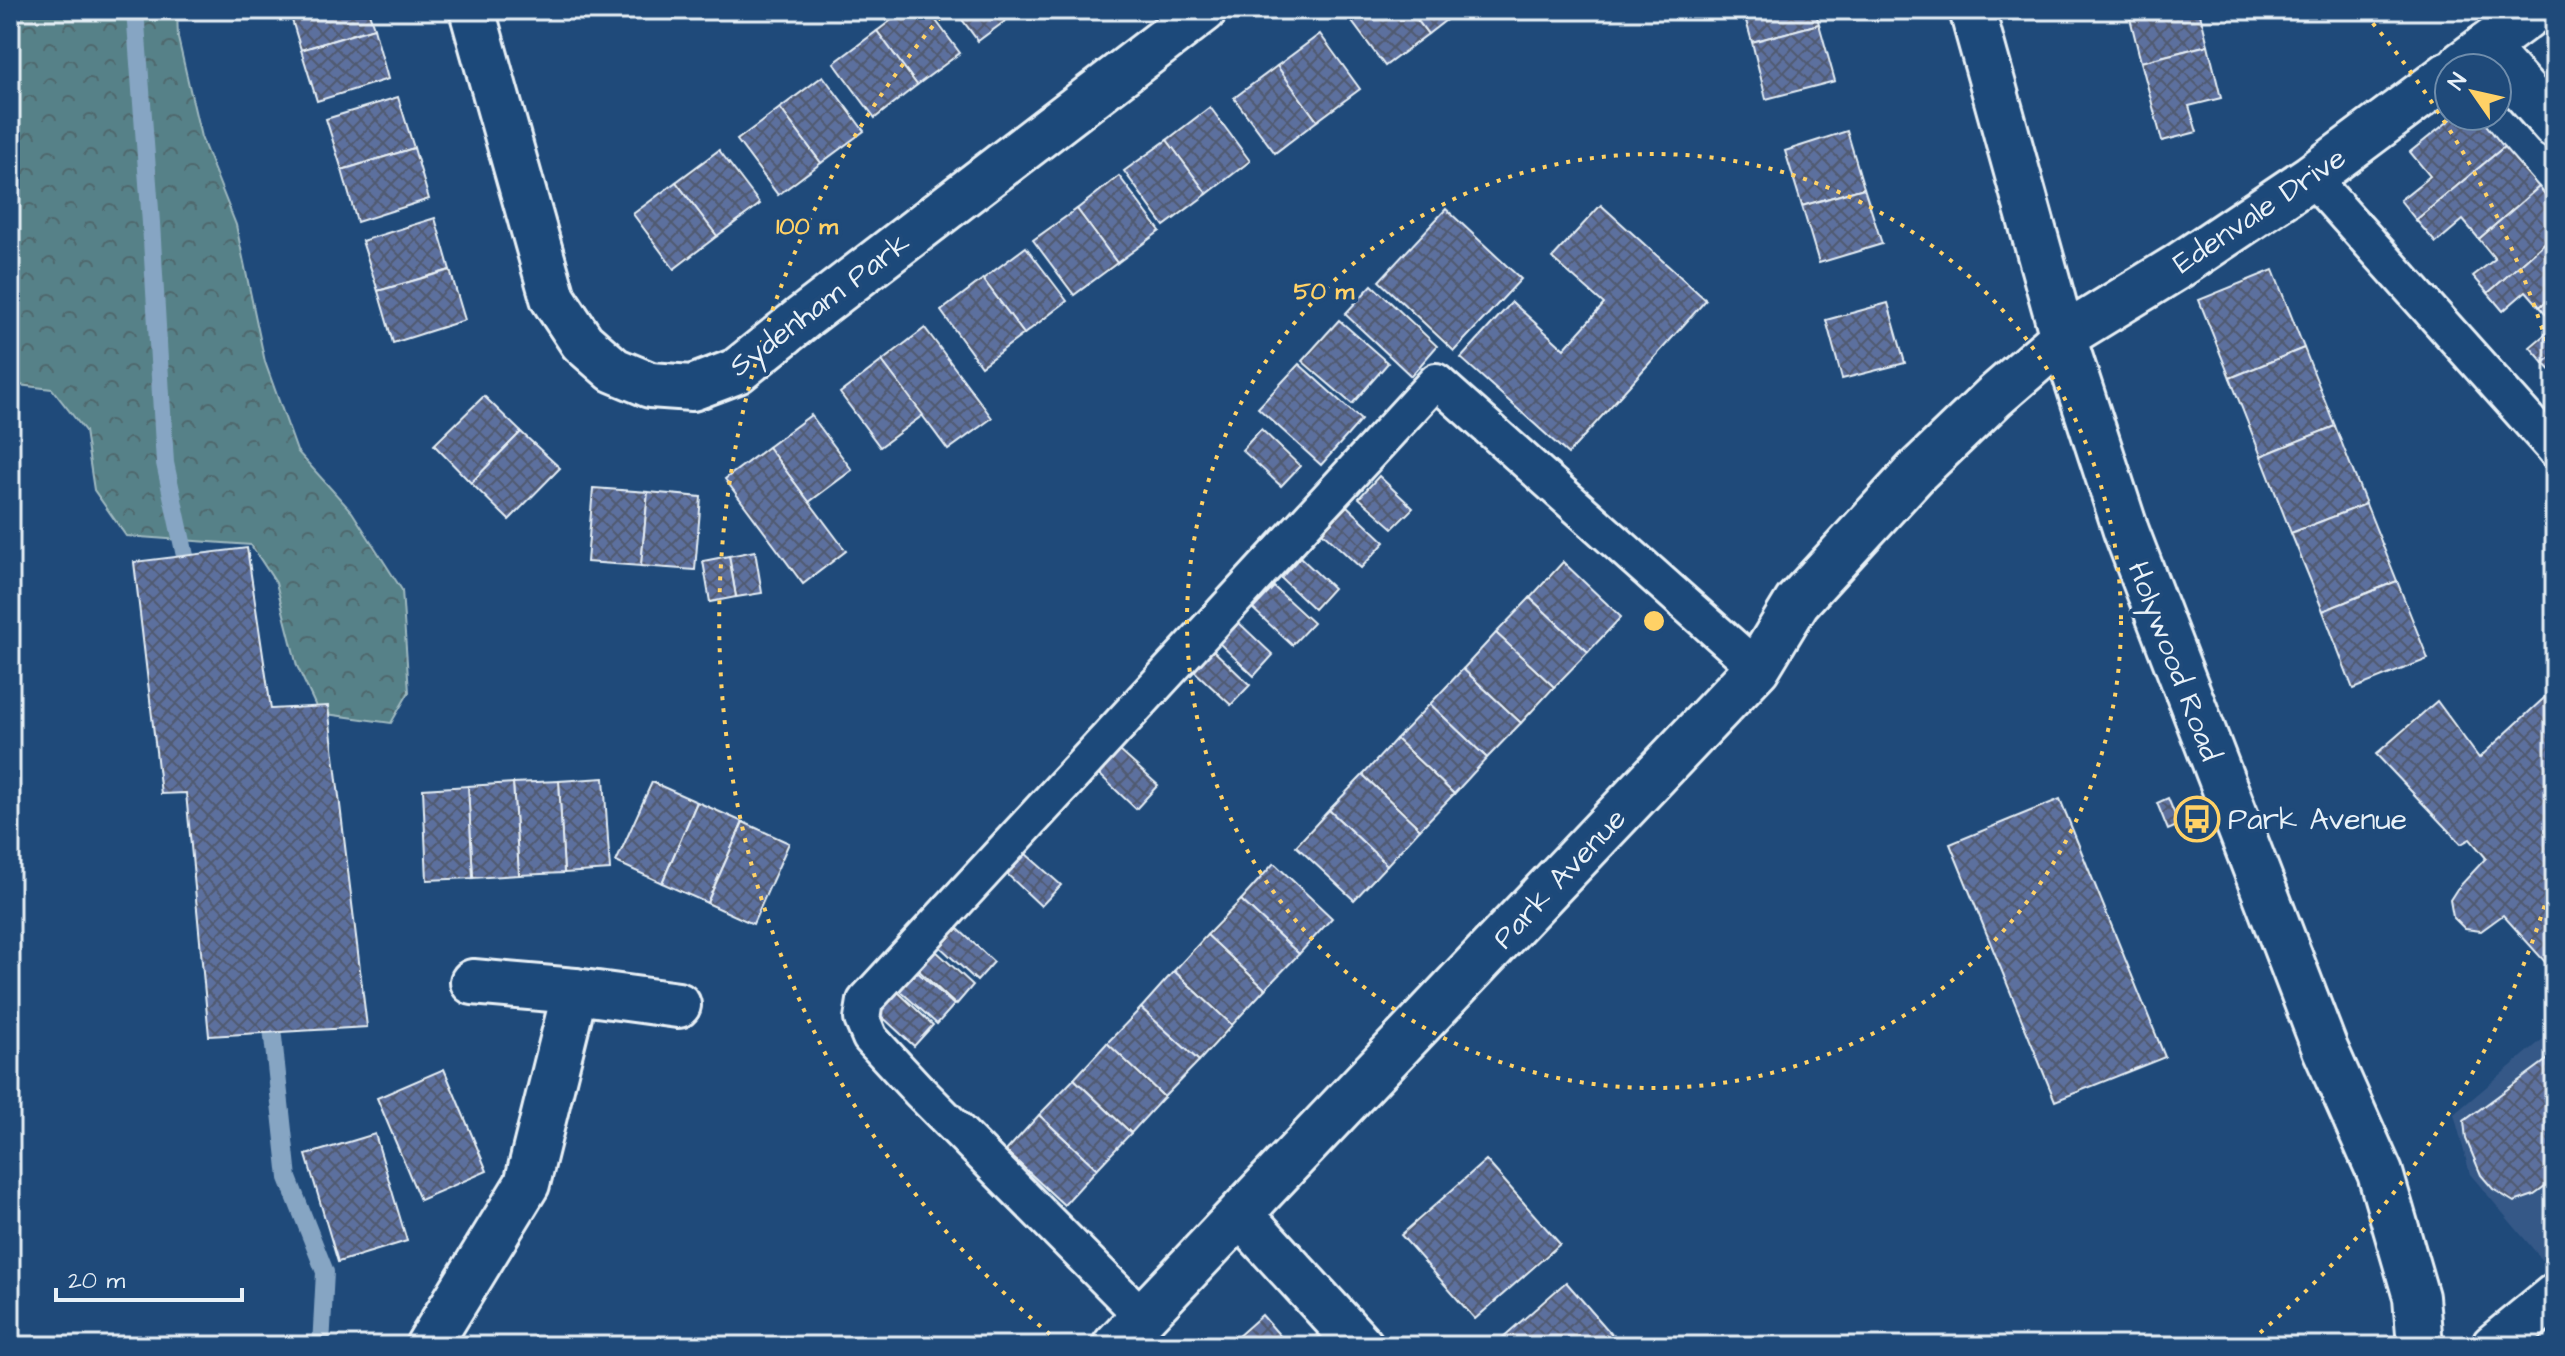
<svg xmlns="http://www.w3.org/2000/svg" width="2565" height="1356" viewBox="0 0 2565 1356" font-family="'Architects Daughter',sans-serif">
	<defs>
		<pattern id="forest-crowns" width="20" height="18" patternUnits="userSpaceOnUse" patternTransform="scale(2)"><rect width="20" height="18" fill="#568188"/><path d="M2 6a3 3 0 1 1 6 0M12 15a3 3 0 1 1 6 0" fill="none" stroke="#4f676c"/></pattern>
		<pattern id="building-cross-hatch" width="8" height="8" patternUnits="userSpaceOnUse" patternTransform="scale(2)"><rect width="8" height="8" fill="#5c6f9e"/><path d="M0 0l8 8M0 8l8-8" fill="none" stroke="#505a70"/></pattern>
	</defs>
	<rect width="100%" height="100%" fill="#1f4a7a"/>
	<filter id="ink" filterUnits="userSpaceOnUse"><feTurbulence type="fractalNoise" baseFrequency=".0125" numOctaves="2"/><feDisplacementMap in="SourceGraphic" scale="16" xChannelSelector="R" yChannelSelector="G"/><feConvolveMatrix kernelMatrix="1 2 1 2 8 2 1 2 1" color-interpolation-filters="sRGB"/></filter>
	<g filter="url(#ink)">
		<path fill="#355887" d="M 2555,1029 L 2555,1275 L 2470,1174 L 2454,1114 Z"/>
		<path fill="url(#forest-crowns)" stroke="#9fb9c0" stroke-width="2" d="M 10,10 L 177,10 L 178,38 L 201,137 L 236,225 L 265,362 L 297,451 L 352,512 L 402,590 L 409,692 L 391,723 L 319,713 L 297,666 L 276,583 L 251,545 L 126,536 L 94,490 L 85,431 L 52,389 L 10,384 Z"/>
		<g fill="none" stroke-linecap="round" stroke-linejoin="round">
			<g stroke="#86a5c3" stroke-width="18">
				<path d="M 135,10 L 151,223 L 165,463 L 190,579"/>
				<path d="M 270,1009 L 288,1178 L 325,1272 L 321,1346"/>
			</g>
		</g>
		<g fill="url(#building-cross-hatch)" stroke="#e8f1f8" stroke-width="2">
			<path d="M 289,10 L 368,10 L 374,28 L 301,50 Z"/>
			<path d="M 905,10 L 928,10 L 960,53 L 917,85 L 877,31 Z"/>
			<path d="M 955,10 L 1020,10 L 978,41 Z"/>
			<path d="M 1345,10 L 1410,10 L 1428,34 L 1385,66 L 1344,11 Z"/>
			<path d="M 1410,10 L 1459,10 L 1428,34 Z"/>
			<path d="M 1743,10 L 1815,10 L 1819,24 L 1752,42 Z"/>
			<path d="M 2128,10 L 2199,10 L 2208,45 L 2141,62 Z"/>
			<path d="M 1819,24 L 1835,81 L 1766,99 L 1752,42 Z"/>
			<path d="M 374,28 L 388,79 L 317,101 L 301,50 Z"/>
			<path d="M 877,31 L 917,85 L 875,118 L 834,63 Z"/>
			<path d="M 1320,34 L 1360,89 L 1317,121 L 1277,66 Z"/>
			<path d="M 2208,45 L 2221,98 L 2189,106 L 2197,132 L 2162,141 L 2141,62 Z"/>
			<path d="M 1277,66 L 1317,121 L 1275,153 L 1234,98 Z"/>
			<path d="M 823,76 L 864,131 L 821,163 L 780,108 Z"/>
			<path d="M 398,97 L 414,148 L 342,170 L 326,119 Z"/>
			<path d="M 1210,107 L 1250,161 L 1207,194 L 1167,140 Z"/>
			<path d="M 780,108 L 821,163 L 778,195 L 737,140 Z"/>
			<path d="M 2455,116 L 2479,116 L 2504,147 L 2416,220 L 2400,200 L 2430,176 L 2410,152 Z"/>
			<path d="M 1847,131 L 1864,188 L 1802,206 L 1785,151 Z"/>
			<path d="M 1167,140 L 1207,194 L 1164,226 L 1124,171 Z"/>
			<path d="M 2504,147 L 2539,187 L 2479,239 L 2463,220 L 2436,243 L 2416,220 Z"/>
			<path d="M 414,148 L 429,199 L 357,222 L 342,170 Z"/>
			<path d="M 719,150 L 760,204 L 717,236 L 676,182 Z"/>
			<path d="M 1119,176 L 1160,231 L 1117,263 L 1077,209 Z"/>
			<path d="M 676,182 L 717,236 L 674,269 L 633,214 Z"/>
			<path d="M 2539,187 L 2555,206 L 2555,234 L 2488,293 L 2473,276 L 2495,259 L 2479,239 Z"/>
			<path d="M 1864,188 L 1882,244 L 1819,263 L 1802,206 Z"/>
			<path d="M 1601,205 L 1706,300 L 1568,454 L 1461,358 L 1512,302 L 1564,349 L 1604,304 L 1552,258 Z"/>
			<path d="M 1077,209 L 1117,263 L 1074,295 L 1033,240 Z"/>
			<path d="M 1446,209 L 1521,279 L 1454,351 L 1379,281 Z"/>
			<path d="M 435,218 L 450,270 L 378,291 L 362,241 Z"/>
			<path d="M 2555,234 L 2555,293 L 2540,307 L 2526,291 L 2503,311 L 2488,293 Z"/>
			<path d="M 1026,247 L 1067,301 L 1024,334 L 983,279 Z"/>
			<path d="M 450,270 L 465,320 L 393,343 L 378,291 Z"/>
			<path d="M 2273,270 L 2304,348 L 2230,378 L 2199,300 Z"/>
			<path d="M 983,279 L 1024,334 L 981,366 L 941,311 Z"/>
			<path d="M 1372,285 L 1437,346 L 1411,376 L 1345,314 Z"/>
			<path d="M 2555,293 L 2555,324 L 2540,307 Z"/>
			<path d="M 1888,303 L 1905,363 L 1842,379 L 1826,320 Z"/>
			<path d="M 1339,320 L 1388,363 L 1352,404 L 1302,361 Z"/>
			<path d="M 2555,326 L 2555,353 L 2544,363 L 2530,347 Z"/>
			<path d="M 925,328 L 992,418 L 948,450 L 882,361 Z"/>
			<path d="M 2304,348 L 2335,426 L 2261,456 L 2230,378 Z"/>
			<path d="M 2555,353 L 2555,375 L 2544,363 Z"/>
			<path d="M 882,361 L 923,415 L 880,447 L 840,393 Z"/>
			<path d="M 1299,364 L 1361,420 L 1321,465 L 1258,408 Z"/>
			<path d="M 484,396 L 521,432 L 471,483 L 434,445 Z"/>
			<path d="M 811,415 L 852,470 L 809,502 L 768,447 Z"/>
			<path d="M 2335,426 L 2366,504 L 2291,533 L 2261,456 Z"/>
			<path d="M 1261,429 L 1300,466 L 1281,486 L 1242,450 Z"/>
			<path d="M 521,432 L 560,468 L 509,520 L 471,483 Z"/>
			<path d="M 768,447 L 846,551 L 803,584 L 725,479 Z"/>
			<path d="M 1379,476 L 1413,508 L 1393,528 L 1359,498 Z"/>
			<path d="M 593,488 L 648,492 L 641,566 L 587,562 Z"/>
			<path d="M 648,492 L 701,497 L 695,570 L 641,566 Z"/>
			<path d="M 2366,504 L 2397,581 L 2323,611 L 2291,533 Z"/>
			<path d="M 1347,506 L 1385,542 L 1361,568 L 1322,532 Z"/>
			<path d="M 247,548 L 271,709 L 328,706 L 367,1027 L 209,1036 L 186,793 L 161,794 L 134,562 Z"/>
			<path d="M 755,551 L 762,593 L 736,597 L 729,556 Z"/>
			<path d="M 729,556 L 736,597 L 710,602 L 703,561 Z"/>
			<path d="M 1300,557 L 1333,588 L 1314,609 L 1281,578 Z"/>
			<path d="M 1563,562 L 1621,617 L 1588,652 L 1530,598 Z"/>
			<path d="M 2397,581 L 2428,659 L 2353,689 L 2323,611 Z"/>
			<path d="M 1274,587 L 1313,623 L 1292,645 L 1253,609 Z"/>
			<path d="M 1530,598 L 1588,652 L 1554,687 L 1496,633 Z"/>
			<path d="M 1238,622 L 1273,655 L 1254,676 L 1219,643 Z"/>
			<path d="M 1496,633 L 1554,687 L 1521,723 L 1463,669 Z"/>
			<path d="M 1212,649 L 1250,685 L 1231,705 L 1193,670 Z"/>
			<path d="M 1463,669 L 1521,723 L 1487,758 L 1430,704 Z"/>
			<path d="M 2555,688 L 2555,973 L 2503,915 L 2481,931 L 2465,929 L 2453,917 L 2450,900 L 2457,889 L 2486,858 L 2470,839 L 2461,844 L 2376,754 L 2437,701 L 2479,758 Z"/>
			<path d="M 1430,704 L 1487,758 L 1454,794 L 1396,739 Z"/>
			<path d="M 1396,739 L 1454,794 L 1420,829 L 1363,775 Z"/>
			<path d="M 1120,751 L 1158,785 L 1136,809 L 1099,774 Z"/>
			<path d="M 1363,775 L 1420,829 L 1387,865 L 1329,810 Z"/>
			<path d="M 604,778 L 610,870 L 564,873 L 559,781 Z"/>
			<path d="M 559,781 L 564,873 L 519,875 L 513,783 Z"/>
			<path d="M 652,782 L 697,802 L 662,883 L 616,862 Z"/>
			<path d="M 513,783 L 519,875 L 473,878 L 468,786 Z"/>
			<path d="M 468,786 L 473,878 L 427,880 L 423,789 Z"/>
			<path d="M 2168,798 L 2179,825 L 2168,830 L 2157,803 Z"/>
			<path d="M 2060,799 L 2165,1057 L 2055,1101 L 1950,844 Z"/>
			<path d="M 697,802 L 743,822 L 707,903 L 662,883 Z"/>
			<path d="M 1329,810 L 1387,865 L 1354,900 L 1296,846 Z"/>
			<path d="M 743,822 L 789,843 L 753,924 L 707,903 Z"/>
			<path d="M 1026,854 L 1061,885 L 1041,906 L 1007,874 Z"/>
			<path d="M 1274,863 L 1332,918 L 1299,954 L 1241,900 Z"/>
			<path d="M 1241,900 L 1299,954 L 1265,989 L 1207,935 Z"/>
			<path d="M 956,927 L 994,962 L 977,981 L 939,946 Z"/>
			<path d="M 1207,935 L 1265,989 L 1232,1025 L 1174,971 Z"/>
			<path d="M 935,950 L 973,985 L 956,1005 L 918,970 Z"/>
			<path d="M 915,970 L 954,1005 L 937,1024 L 898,989 Z"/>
			<path d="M 1174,971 L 1232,1025 L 1199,1061 L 1141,1008 Z"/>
			<path d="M 897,991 L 933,1025 L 914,1046 L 878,1013 Z"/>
			<path d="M 1141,1008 L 1199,1061 L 1164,1097 L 1107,1043 Z"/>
			<path d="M 1107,1043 L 1164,1097 L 1131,1133 L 1074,1079 Z"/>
			<path d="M 2555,1054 L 2555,1180 L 2534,1195 L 2514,1202 L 2493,1189 L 2481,1175 L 2466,1139 L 2464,1121 Z"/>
			<path d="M 444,1069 L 487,1171 L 420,1200 L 377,1098 Z"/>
			<path d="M 1074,1079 L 1131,1133 L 1097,1169 L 1039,1115 Z"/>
			<path d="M 1039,1115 L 1097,1169 L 1064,1205 L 1006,1151 Z"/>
			<path d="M 375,1134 L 407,1241 L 338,1262 L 306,1155 Z"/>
			<path d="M 1486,1160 L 1560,1244 L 1475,1319 L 1401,1235 Z"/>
			<path d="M 1566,1282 L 1622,1346 L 1493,1346 Z"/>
			<path d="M 1262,1315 L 1289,1346 L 1227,1346 Z"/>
		</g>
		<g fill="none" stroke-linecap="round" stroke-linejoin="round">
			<g stroke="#e8f1f8" stroke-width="40">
				<g id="service">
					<path d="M 2311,177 L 2555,450"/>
					<path d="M 1142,1316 L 919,1091 L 870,1038 L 862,1019 L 865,1001 L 1436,381 L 1757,668"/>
				</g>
			</g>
			<g stroke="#e8f1f8" stroke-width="50">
				<g id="minor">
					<path d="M 472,10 L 553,298 L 582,342 L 614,370 L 650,385 L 692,388 L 737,371 L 804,317 L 1204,10"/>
					<path d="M 2485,47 L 2555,126"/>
					<path d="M 2462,64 L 2535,10"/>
					<path d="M 575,991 L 678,1005"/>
					<path d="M 1241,1215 L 1361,1346"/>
					<path d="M 428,1346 L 527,1184 L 575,991 L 473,982"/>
					<path d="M 1115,1346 L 1757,668 L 1797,602 L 1917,471 L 1994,397 L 2063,337 L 2177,267 L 2311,177 L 2449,74"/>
				</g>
			</g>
			<g stroke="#e8f1f8" stroke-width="50">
				<g id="secondary">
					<path d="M 1972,10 L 2063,337 L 2126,531 L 2325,1049 L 2380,1173 L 2416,1297 L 2420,1346"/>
					<path d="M 2494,1346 L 2555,1296"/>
				</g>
			</g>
			<use href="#service" stroke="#1f4a7a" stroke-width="34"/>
			<use href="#minor" stroke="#1f4a7a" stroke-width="44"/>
			<use href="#secondary" stroke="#1f4a7a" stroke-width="44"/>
		</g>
	</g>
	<g fill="none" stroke="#ffd166" stroke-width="4" stroke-dasharray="4 8">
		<circle cx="1654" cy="621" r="467"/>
		<path d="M2555 871A935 935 0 0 1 2249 1342M1059 1342A935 935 0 0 1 943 14M2365 14A935 935 0 0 1 2555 371"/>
	</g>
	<defs>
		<g id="bus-ring" transform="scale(2.3)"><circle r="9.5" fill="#1f4a7a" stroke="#ffd166" stroke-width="1.5"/><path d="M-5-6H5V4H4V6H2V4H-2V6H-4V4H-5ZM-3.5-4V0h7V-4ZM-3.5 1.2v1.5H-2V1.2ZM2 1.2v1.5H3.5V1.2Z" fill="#ffd166"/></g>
	</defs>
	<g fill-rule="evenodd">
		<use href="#bus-ring" x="2197" y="819"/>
	</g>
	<g text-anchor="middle" stroke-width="8" stroke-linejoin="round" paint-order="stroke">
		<g font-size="30" fill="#e8f1f8" stroke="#1f4a7a">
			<text transform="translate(2259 210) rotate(-34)" y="10">Edenvale Drive</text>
			<text transform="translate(819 304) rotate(-37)" y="10">Sydenham Park</text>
			<text transform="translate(2175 661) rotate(69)" y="10">Holywood Road</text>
			<text transform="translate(1559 878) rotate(-47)" y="10">Park Avenue</text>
		</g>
		<g font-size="30" fill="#e8f1f8" stroke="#1f4a7a" text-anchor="start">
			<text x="2228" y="829">Park Avenue</text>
		</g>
	</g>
	<circle cx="1654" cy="621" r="12" fill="#ffd166" stroke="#1f4a7a" stroke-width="4"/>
	<g font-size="24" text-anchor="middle" font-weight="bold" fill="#ffd166" stroke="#1f4a7a" stroke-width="8" stroke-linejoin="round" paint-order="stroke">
		<text x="807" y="234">100 m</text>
		<text x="1324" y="299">50 m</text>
	</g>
	<rect width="2565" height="1356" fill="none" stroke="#1f4a7a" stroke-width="40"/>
	<rect x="20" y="20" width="2525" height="1316" fill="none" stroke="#e8f1f8" stroke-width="3" filter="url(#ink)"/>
	<g transform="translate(2473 92) rotate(304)"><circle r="38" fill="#1f4a7a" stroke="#6f8dac" stroke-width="2"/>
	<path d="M0-6L14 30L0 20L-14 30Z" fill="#ffd166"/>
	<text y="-12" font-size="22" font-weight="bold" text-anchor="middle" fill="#e8f1f8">N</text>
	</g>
	<path d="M56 1288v12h186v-12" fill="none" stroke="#e8f1f8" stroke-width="4"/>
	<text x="68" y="1288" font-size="24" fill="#e8f1f8" stroke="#1f4a7a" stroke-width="6" paint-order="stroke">20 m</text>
</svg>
